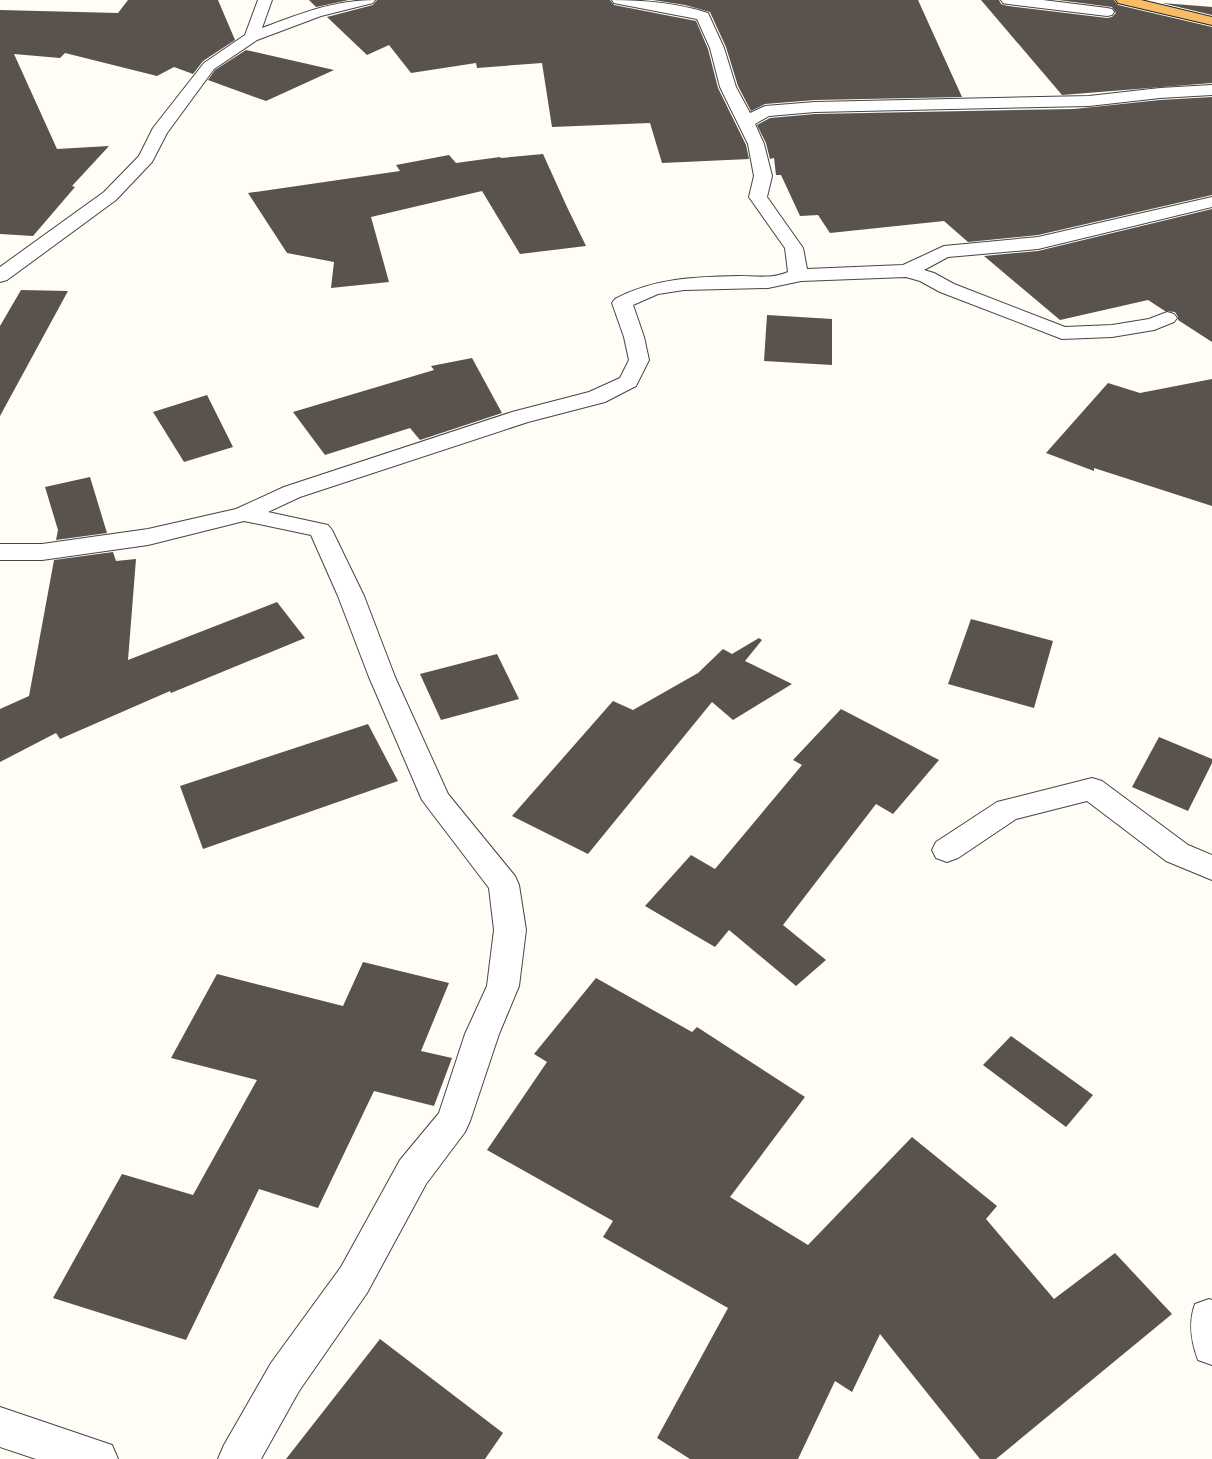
<svg xmlns="http://www.w3.org/2000/svg" width="1212" height="1459" viewBox="0 0 1212 1459" font-family="'Noto Serif',serif">
	<rect width="100%" height="100%" fill="#fffdf5"/>
	<g fill="#5a524d">
		<path d="M 128,0 L 218,0 L 235,40 L 203,61 L 193,74 L 174,67 L 157,76 L 65,53 L 60,58 L 14,54 L 57,149 L 109,146 L 72,186 L 75,187 L 33,236 L 0,234 L 0,10 L 118,13 Z"/>
		<path d="M 309,0 L 349,0 L 316,7 Z"/>
		<path d="M 377,0 L 610,0 L 614,5 L 696,21 L 708,49 L 718,88 L 746,145 L 749,159 L 662,163 L 650,123 L 552,127 L 542,63 L 477,68 L 476,63 L 411,73 L 389,45 L 367,55 L 327,17 L 373,5 Z"/>
		<path d="M 653,0 L 918,0 L 962,97 L 815,100 L 765,104 L 751,111 L 738,86 L 726,47 L 710,12 L 685,5 Z"/>
		<path d="M 981,0 L 999,0 L 1001,4 L 1008,6 L 1107,18 L 1112,17 L 1116,13 L 1112,7 L 1058,0 L 1114,0 L 1118,5 L 1212,27 L 1212,83 L 1062,95 Z"/>
		<path d="M 1162,3 L 1212,7 L 1212,15 Z"/>
		<path d="M 246,50 L 334,70 L 266,101 L 208,80 L 215,70 Z"/>
		<path d="M 1212,97 L 1212,195 L 1038,235 L 968,242 L 944,221 L 830,233 L 818,215 L 800,216 L 781,175 L 776,175 L 774,158 L 770,159 L 766,143 L 757,125 L 770,118 L 815,114 L 1074,109 L 1160,100 Z"/>
		<path d="M 543,154 L 567,207 L 586,246 L 520,254 L 482,191 L 371,217 L 389,282 L 331,288 L 334,262 L 287,253 L 248,193 L 400,171 L 396,165 L 449,155 L 456,163 L 500,157 L 501,158 Z"/>
		<path d="M 1212,209 L 1212,342 L 1178,320 L 1178,317 L 1175,312 L 1165,311 L 1148,300 L 1060,320 L 984,256 L 1038,251 Z"/>
		<path d="M 21,290 L 68,291 L 0,416 L 0,326 Z"/>
		<path d="M 767,315 L 832,319 L 832,365 L 764,361 Z"/>
		<path d="M 472,358 L 502,413 L 420,440 L 410,428 L 325,455 L 293,412 L 434,370 L 431,366 Z"/>
		<path d="M 1212,379 L 1212,506 L 1094,468 L 1094,471 L 1046,453 L 1108,383 L 1140,393 Z"/>
		<path d="M 207,395 L 233,447 L 184,462 L 153,412 Z"/>
		<path d="M 90,477 L 107,533 L 56,540 L 58,530 L 45,487 Z"/>
		<path d="M 113,552 L 116,561 L 136,559 L 128,660 L 277,602 L 305,638 L 171,693 L 170,691 L 60,739 L 56,733 L 0,762 L 0,709 L 29,696 L 54,560 Z"/>
		<path d="M 971,619 L 1053,641 L 1034,708 L 948,684 Z"/>
		<path d="M 759,638 L 762,640 L 745,661 L 792,684 L 733,720 L 712,702 L 588,854 L 512,816 L 613,701 L 633,710 L 698,673 L 723,649 L 732,654 Z"/>
		<path d="M 497,654 L 519,699 L 441,720 L 420,674 Z"/>
		<path d="M 841,709 L 939,760 L 893,814 L 876,804 L 783,925 L 826,960 L 796,986 L 729,930 L 715,947 L 645,906 L 691,855 L 715,869 L 802,765 L 793,760 Z"/>
		<path d="M 368,724 L 398,781 L 203,849 L 180,786 Z"/>
		<path d="M 1159,737 L 1212,759 L 1212,763 L 1188,811 L 1132,787 Z"/>
		<path d="M 363,962 L 449,983 L 421,1051 L 452,1058 L 434,1106 L 374,1091 L 318,1208 L 259,1189 L 186,1340 L 53,1298 L 122,1174 L 193,1195 L 257,1080 L 171,1058 L 217,974 L 343,1006 Z"/>
		<path d="M 596,978 L 692,1032 L 697,1027 L 805,1097 L 730,1197 L 808,1245 L 912,1137 L 997,1206 L 986,1219 L 1054,1299 L 1115,1253 L 1172,1314 L 996,1459 L 980,1459 L 880,1334 L 852,1392 L 835,1381 L 798,1459 L 690,1459 L 657,1438 L 728,1308 L 603,1237 L 613,1221 L 487,1150 L 547,1062 L 534,1054 Z"/>
		<path d="M 1011,1036 L 1093,1095 L 1066,1127 L 983,1065 Z"/>
		<path d="M 380,1339 L 503,1433 L 485,1459 L 286,1459 Z"/>
	</g>
	<g fill="none" stroke-linecap="round" stroke-linejoin="round">
		<g stroke="#444" stroke-width="2">
			<g id="minor">
				<path d="M 258,0 L 272,0 L 262,28 C 300,14 333,0 375,0 L 373,3 L 321,16 L 257,40 L 214,69 L 167,133 L 152,162 L 116,200 L 7,280 L 0,282 L 0,267 L 104,192 L 139,156 L 153,128 L 204,63 L 245,35 Z"/>
				<path d="M 612,0 C 645,0 677,3 708,13 L 724,48 L 736,87 L 750,113 L 765,106 L 815,102 L 1089,96 L 1160,88 L 1212,85 L 1212,95 L 1160,98 L 1089,106 L 815,112 L 769,116 L 755,124 L 764,144 L 772,176 L 767,197 L 803,248 L 807,269 L 903,265 L 944,246 L 1038,237 L 1212,197 L 1212,207 L 1038,249 L 948,257 L 924,270 L 934,273 L 954,284 L 1065,327 L 1112,325 L 1149,319 L 1167,312 L 1174,314 L 1177,318 L 1174,322 L 1154,330 L 1112,337 L 1062,339 L 940,292 L 920,281 L 906,277 L 801,281 L 768,288 L 684,290 L 658,294 L 633,305 L 644,337 L 649,360 L 636,386 L 605,402 L 528,422 L 300,497 L 268,512 L 328,525 L 332,530 L 364,596 L 395,677 L 448,794 L 515,876 L 519,885 L 526,930 L 519,986 L 499,1034 L 470,1121 L 465,1132 L 426,1184 L 367,1293 L 299,1391 L 261,1459 L 218,1459 L 224,1445 L 271,1363 L 341,1267 L 400,1160 L 439,1113 L 465,1034 L 487,986 L 494,930 L 489,888 L 422,800 L 369,677 L 338,596 L 311,535 L 244,521 L 148,545 L 42,560 L 0,560 L 0,544 L 42,544 L 148,529 L 236,509 L 284,487 L 512,412 L 589,392 L 620,378 L 629,360 L 624,337 L 612,303 L 615,299 C 654,278 695,277 738,276 C 755,276 773,279 788,272 L 785,248 L 749,197 L 754,176 L 748,144 L 720,87 L 710,48 L 697,19 L 619,4 L 614,3 Z"/>
				<path d="M 1001,0 L 1043,0 L 1107,8 L 1112,9 L 1114,12 L 1112,15 L 1107,16 L 1008,4 L 1003,3 Z"/>
				<path d="M 1092,778 L 1102,781 L 1188,845 L 1212,855 L 1212,880 L 1166,861 L 1087,801 L 1016,819 L 958,858 L 947,862 L 936,858 L 932,850 L 936,842 L 997,802 Z"/>
				<path d="M 1209,1299 L 1212,1300 L 1212,1365 L 1198,1360 C 1191,1341 1188,1323 1195,1304 Z"/>
				<path d="M 0,1407 L 112,1445 L 118,1459 L 36,1459 L 0,1447 Z"/>
			</g>
		</g>
		<g stroke="#222" stroke-width="2">
			<path id="trunk" d="M 1116,0 L 1141,0 L 1212,17 L 1212,25 L 1118,3 Z"/>
		</g>
		<use href="#minor" fill="#fff" fill-rule="evenodd"/>
		<use href="#trunk" fill="#f7bc64" fill-rule="evenodd"/>
	</g>
</svg>
